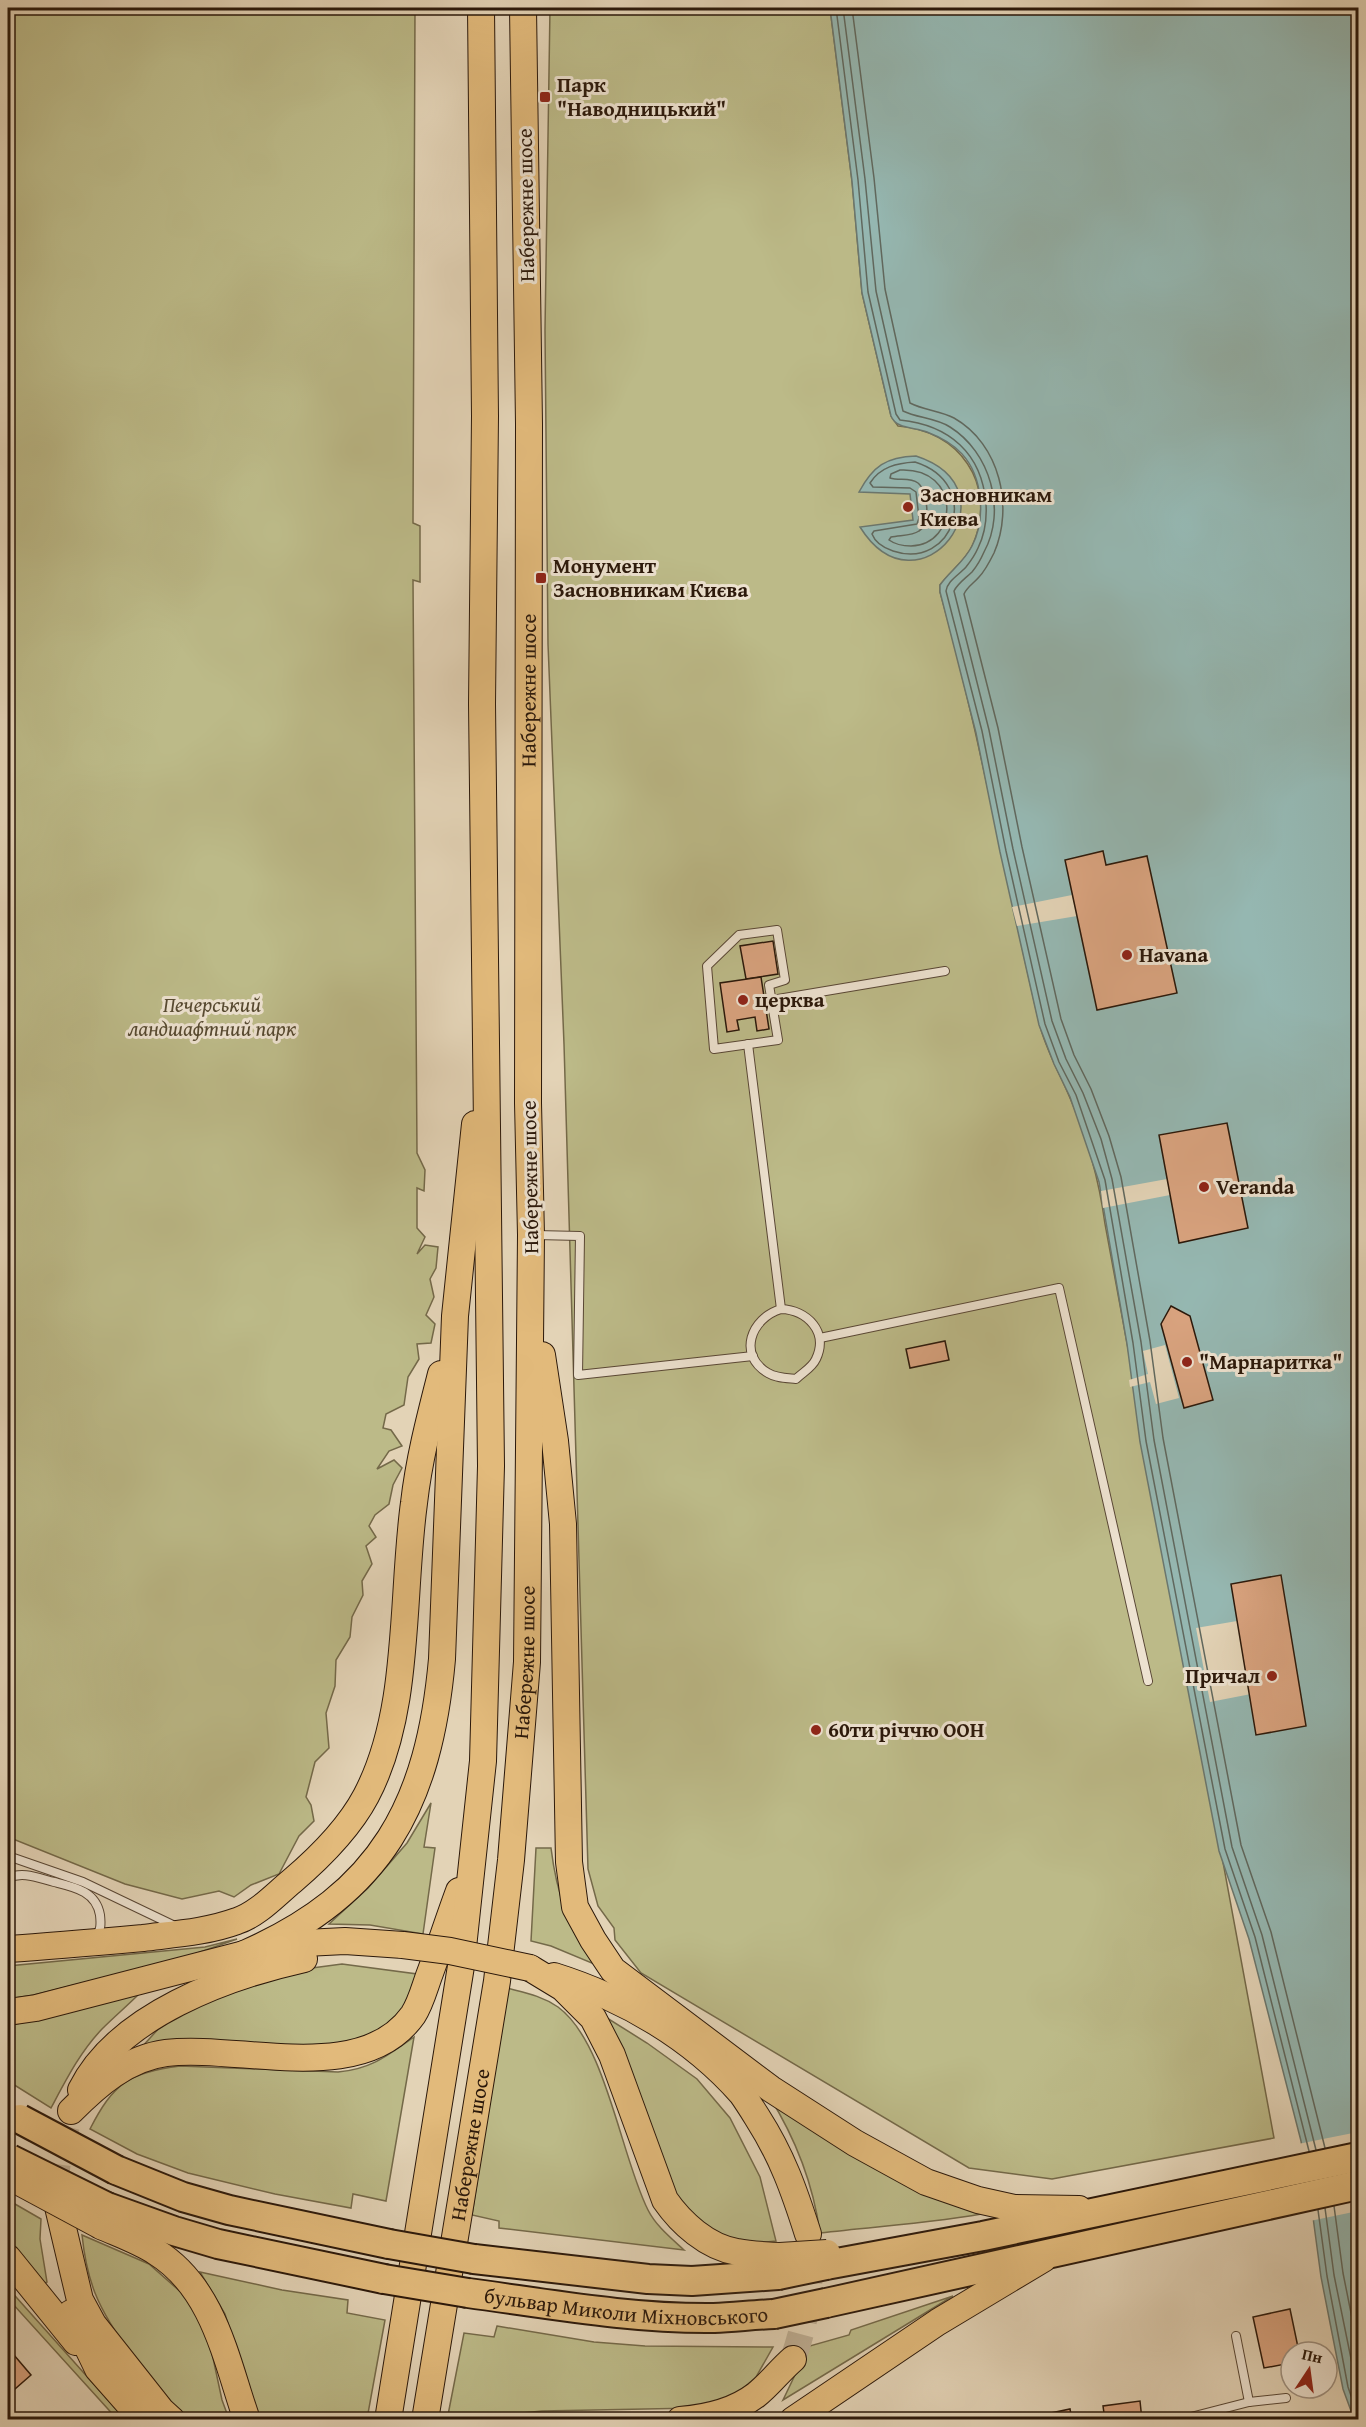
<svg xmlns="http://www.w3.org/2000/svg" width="1366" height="2427" viewBox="0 0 1366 2427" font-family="'Gentium Book Plus',serif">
	<rect width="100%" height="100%" fill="#e3d3b6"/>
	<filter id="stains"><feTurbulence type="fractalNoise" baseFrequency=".00333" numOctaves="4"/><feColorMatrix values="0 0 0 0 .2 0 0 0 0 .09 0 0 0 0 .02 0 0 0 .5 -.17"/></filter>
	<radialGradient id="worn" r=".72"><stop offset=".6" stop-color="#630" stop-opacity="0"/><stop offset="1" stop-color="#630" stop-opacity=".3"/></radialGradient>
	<g fill="#bcba88" stroke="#746949" stroke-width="1.5">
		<path d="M 8,8 L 415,8 L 413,523 L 420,526 L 420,582 L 413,580 L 417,1153 L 425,1170 L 424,1191 L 417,1188 L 417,1228 L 425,1237 L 417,1254 L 425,1245 L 438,1247 L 436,1268 L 430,1279 L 434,1297 L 426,1315 L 435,1324 L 431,1343 L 417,1344 L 419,1359 L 408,1377 L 404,1405 L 386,1414 L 383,1428 L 391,1430 L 402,1446 L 389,1451 L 377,1469 L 394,1460 L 402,1468 L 393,1485 L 389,1504 L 375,1515 L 369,1526 L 376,1537 L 366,1546 L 372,1564 L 362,1581 L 363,1595 L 352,1617 L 350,1637 L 336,1660 L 335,1686 L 326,1713 L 329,1748 L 315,1762 L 306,1797 L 311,1805 L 314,1821 L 299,1836 L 279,1874 L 251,1885 L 234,1897 L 219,1891 L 182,1899 L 125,1884 L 8,1837 Z"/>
		<path d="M 550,8 L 830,8 L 852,181 L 862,293 L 891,416 L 898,426 C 959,430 997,484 974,542 C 967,560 951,570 940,585 L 940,592 C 980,734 1005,879 1039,1022 C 1045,1049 1060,1073 1070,1098 C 1088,1139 1099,1180 1105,1224 L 1274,2138 L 1052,2179 L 969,2168 L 641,1973 L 615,1940 L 614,1928 L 598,1906 L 588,1869 L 564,1044 L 548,644 L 545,330 Z"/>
		<path d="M 431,1803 L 424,1847 L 435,1848 L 423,1934 L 370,1925 L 329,1924 L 368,1888 L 407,1843 Z"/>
		<path d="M 536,1848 L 551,1848 C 557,1897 568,1923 594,1964 L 551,1946 L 531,1941 Z"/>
		<path d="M 237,1939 L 186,1957 L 34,1995 L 8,1999 L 8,1966 L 205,1947 Z"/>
		<path d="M 342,1964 L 417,1974 L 411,1996 L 391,2026 L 344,2048 L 140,2049 L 161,2026 L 195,2003 L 312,1968 Z"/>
		<path d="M 507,1988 C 526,1993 542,1996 558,2007 C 606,2042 621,2157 648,2210 C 656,2226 671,2238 684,2250 L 499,2228 L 499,2221 L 472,2215 Z"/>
		<path d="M 139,1994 C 127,2006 114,2017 102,2029 C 80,2052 66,2080 51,2108 L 8,2081 L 8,2026 Z"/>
		<path d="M 599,2013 L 647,2043 L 697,2079 L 730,2118 L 760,2177 L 776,2241 L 749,2244 L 705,2232 L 671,2193 Z"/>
		<path d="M 414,2037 L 386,2201 L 353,2194 L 351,2208 L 275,2194 L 188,2173 L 137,2154 L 90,2129 C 113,2084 129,2072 180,2066 L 338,2072 C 371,2069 387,2056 414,2037 Z"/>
		<path d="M 769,2096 L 993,2212 C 936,2223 878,2226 820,2233 C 813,2183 796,2139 769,2096 Z"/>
		<path d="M 8,2200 L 41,2219 L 40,2239 L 47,2282 L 42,2285 L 8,2242 Z"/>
		<path d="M 82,2235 L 149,2264 L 191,2301 L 210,2344 L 222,2400 L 229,2419 L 187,2419 C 157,2392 110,2331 95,2293 C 88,2275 84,2254 82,2235 Z"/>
		<path d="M 200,2272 L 282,2290 L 348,2300 L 347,2313 L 385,2320 L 367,2419 L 258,2419 L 225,2314 Z"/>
		<path d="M 8,2288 L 125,2419 L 117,2419 L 12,2303 L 8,2301 Z"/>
		<path d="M 953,2296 L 783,2400 L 795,2375 L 806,2347 L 849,2335 L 851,2330 Z"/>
		<path d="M 497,2326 L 594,2342 L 645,2346 L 773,2347 L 756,2377 L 731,2399 L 697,2408 L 542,2411 L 513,2414 L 494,2419 L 447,2420 L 464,2333 L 494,2337 Z"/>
	</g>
	<g fill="#95b7b1" stroke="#6b776e" stroke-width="1.5">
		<path d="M 830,8 L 1358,8 L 1358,2419 L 1354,2419 L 1343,2389 L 1321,2277 L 1308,2180 L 1301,2141 L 1249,1939 L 1219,1851 L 1140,1442 L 1127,1344 L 1099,1182 L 1070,1097 L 1054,1064 L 1039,1025 L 1000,852 L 976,733 L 940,592 L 940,585 C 950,571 964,562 972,546 C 986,519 983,477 962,454 C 952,443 940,437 927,432 C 914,427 896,429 891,416 L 862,293 L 852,181 Z"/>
		<path d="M 916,456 C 1020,490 919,621 860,527 L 913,520 L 910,494 L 859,492 C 873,466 886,457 916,456 Z"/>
	</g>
	<g fill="#e3d3b6">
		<path d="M 1072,895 L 1077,916 L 1017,926 L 1012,907 Z"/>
		<path d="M 1167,1179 L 1170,1195 L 1103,1208 L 1101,1191 Z"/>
		<path d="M 1165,1345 L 1179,1398 L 1156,1404 L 1150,1382 L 1130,1387 L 1129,1380 L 1148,1374 L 1143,1351 Z"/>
		<path d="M 1237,1621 L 1251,1694 L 1210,1702 L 1196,1628 Z"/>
		<path d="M 1358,2132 L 1358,2211 L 1310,2221 L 1298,2144 Z"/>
	</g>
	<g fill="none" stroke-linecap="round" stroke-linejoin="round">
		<g stroke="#60685e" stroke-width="1.5">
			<path d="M 836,8 L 858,180 L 868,292 L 896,414 L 900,420 C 949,425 982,453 986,504 C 987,520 985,534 978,548 C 975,555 970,562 966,567 C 959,575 947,581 946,591 L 982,731 L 1006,851 L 1045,1024 L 1059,1062 L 1076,1095 L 1105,1180 L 1133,1343 L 1146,1441 L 1225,1849 L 1255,1937 L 1309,2151"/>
			<path d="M 843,8 L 865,179 L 876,291 L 903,411 C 917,418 936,418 950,427 C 990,452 1007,510 984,552 C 981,559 977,566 972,572 C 966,578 958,583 954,591 L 989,730 L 1013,849 L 1052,1021 L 1066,1059 L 1083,1093 L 1101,1139 L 1112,1179 L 1141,1342 L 1154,1440 L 1232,1847 L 1262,1935 L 1316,2150"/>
			<path d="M 852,8 L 874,178 L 885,289 L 910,403 C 923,410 941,411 954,418 C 1000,444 1014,507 994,553 C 990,561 985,571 979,577 C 974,583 967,587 964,594 L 998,728 L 1022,847 L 1061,1019 L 1074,1055 L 1091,1089 L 1109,1136 L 1121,1177 L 1150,1341 L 1163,1438 L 1241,1845 L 1271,1932 L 1325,2148"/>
			<path d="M 915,462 C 984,484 953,571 893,551 C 884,548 875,542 872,534 L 874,531 L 917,524 L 919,518 L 916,492 L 910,488 L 873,487 L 870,483 C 880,467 897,463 915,462 Z"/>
			<path d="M 900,470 C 962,467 959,545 911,546 C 903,546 896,545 889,540 L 891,537 C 900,535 912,536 919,531 C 931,524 928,491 918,483 C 910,477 899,481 890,478 L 891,474 Z"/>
			<path d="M 1334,2206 L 1343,2273 L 1358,2348"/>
			<path d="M 1325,2208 L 1334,2275 L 1358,2393"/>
			<path d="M 1318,2210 L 1327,2276 L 1348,2387 L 1358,2416"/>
		</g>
	</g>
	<g fill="#d9a37f" stroke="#2b180a" stroke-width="1.5">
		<path d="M 1103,851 L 1106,865 L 1147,856 L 1177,993 L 1097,1010 L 1065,860 Z"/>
		<path d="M 773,941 L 778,974 L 746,979 L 740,946 Z"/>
		<path d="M 761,977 L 769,1029 L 757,1031 L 755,1017 L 737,1020 L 739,1030 L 727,1032 L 720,983 Z"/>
		<path d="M 1227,1123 L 1248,1228 L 1179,1243 L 1159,1135 Z"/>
		<path d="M 1171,1306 L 1190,1316 L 1213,1400 L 1184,1408 L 1161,1324 Z"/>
		<path d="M 945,1341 L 949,1360 L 910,1368 L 906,1349 Z"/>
		<path d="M 1281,1575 L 1306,1726 L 1256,1735 L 1231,1584 Z"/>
		<path d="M 1290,2309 L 1299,2352 L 1291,2352 L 1291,2363 L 1264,2368 L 1253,2317 Z"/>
		<path d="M 8,2348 L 31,2375 L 8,2395 Z"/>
		<path d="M 1140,2401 L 1142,2420 L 1105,2420 L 1103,2406 Z"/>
		<path d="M 1070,2409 L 1072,2420 L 1018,2420 Z"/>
	</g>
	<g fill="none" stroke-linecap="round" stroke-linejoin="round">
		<g stroke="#beae94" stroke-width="26" stroke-dasharray="26 13" stroke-linecap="butt">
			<path d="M 54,2190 L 59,2155 L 71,2111"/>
			<path d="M 793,2359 C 806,2322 812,2287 809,2248"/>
		</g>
		<g stroke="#594735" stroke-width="10">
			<g id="lane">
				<path d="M 777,930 L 785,980 L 769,985 L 778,1040 L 714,1049 L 707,966 L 739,935 Z"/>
				<path d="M 772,1000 L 945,971"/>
				<path d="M 748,1044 L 781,1309"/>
				<path d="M 536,1235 L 580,1236 L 578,1375 L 753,1356"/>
				<path d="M 781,1309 C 807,1310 829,1332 816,1359 C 812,1368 803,1372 796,1379 C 786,1378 776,1378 768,1373 C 737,1355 751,1318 781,1309 Z"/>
				<path d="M 820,1338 L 1059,1288 L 1148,1681"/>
				<path d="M 8,1856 L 83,1882 L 175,1926"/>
				<path d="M 8,1878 C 23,1871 38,1878 54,1882 C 74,1887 96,1891 100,1915 C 101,1924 101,1930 96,1937"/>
				<path d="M 1236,2336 L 1249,2402"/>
				<path d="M 1179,2420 L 1249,2402 L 1286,2398"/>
			</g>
		</g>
		<g stroke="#2b180a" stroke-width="28">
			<g id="primary">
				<path d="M 542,1355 L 555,1441 L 563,1524 L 569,1862 L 575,1907 L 593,1940 L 613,1970 L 771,2089 L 855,2143 L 926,2182 L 978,2200 L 1014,2208 L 1079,2209"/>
				<path d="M 8,1949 C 53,1946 98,1942 143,1938 C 175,1934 207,1932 237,1921 C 258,1914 275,1895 292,1881 C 319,1858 349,1828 366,1796 C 411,1711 401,1598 414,1503 C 419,1459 430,1417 441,1374"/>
				<path d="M 244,1954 C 382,1894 429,1804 442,1659 L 455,1316 L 475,1124"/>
				<path d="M 530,1968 L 563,1988 L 593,2018 L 612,2055 L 665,2200 C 681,2223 707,2247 737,2252 C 751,2255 766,2255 780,2256"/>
				<path d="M 554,1976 C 624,1998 692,2037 742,2094 C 747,2101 752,2109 757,2117 C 782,2156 794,2190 808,2234"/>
				<path d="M 8,2012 L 36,2008 L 244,1954 L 305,1943 L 345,1941 L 403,1945"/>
				<path d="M 81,2090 C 118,2015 228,1976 304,1959"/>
				<path d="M 71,2111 C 97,2085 127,2058 166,2053 C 240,2044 362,2087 413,2015 C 421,2003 425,1986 430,1973 C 440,1946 449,1918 459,1891"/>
				<path d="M 54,2190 L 80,2300 L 93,2324 L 161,2410 L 172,2420"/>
				<path d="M 101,2226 C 119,2234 139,2241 156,2252 C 214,2288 226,2360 247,2420"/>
				<path d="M 8,2258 L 76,2342"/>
				<path d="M 71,2313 L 98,2369 L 143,2420"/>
				<path d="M 388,2420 L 461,1966 L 483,1761 L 491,1466 L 482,704 L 485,416 L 481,8"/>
				<path id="s1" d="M 425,2420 L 497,1981 L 511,1860 L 527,1662 L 531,1235 L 528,1103 L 529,424 L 523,8"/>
				<path d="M 680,2420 C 705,2418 735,2411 756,2395 C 769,2385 780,2370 793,2359"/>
				<path d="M 793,2420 L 938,2322 L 1043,2259"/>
			</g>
		</g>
		<g stroke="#2b180a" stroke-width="32">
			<g id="highway">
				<path d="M 116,2170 L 183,2197 L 229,2210 L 389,2244"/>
				<path d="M 107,2207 L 174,2231 L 218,2244 L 384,2279"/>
				<path d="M 474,2259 L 648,2279 L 692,2281 L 778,2275"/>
				<path d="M 826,2265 L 983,2236 L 1358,2157"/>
				<path id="s2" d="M 468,2293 C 550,2304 632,2319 714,2318 C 734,2317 754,2315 774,2314"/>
				<path d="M 826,2303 L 1358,2185"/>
			</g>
		</g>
		<use href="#lane" stroke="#ede2d0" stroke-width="8"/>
		<use href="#primary" stroke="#e2ba7b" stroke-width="26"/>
		<use href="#highway" stroke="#e2ba7b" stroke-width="28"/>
		<g stroke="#2b180a" stroke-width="28" stroke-linecap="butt">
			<g id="primary-bridge">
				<path d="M 403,1945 L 450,1951 L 530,1968"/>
				<path d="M 8,2176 L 101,2226"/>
				<path d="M 780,2256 L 827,2253"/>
			</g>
		</g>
		<g stroke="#2b180a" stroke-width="32" stroke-linecap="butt">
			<g id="highway-bridge">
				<path d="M 20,2119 L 116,2170"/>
				<path d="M 10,2159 L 107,2207"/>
				<path d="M 389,2244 L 474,2259"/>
				<path d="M 778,2275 L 826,2265"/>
				<path d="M 384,2279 L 468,2293"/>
				<path d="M 774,2314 L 826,2303"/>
			</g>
		</g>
		<use href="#primary-bridge" stroke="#e2ba7b" stroke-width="26"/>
		<use href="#highway-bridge" stroke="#e2ba7b" stroke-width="28"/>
	</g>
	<g fill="#8f2418" stroke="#ede2d0" stroke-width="2">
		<rect x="539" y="91" width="12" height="12" rx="3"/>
		<circle cx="908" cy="507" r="6"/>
		<rect x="535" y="572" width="12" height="12" rx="3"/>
		<circle cx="1127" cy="955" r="6"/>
		<circle cx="743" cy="1000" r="6"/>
		<circle cx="1204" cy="1187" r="6"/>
		<circle cx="1187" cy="1362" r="6"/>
		<circle cx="1272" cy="1676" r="6"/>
		<circle cx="816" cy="1730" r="6"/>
	</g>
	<g text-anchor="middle" stroke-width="6" stroke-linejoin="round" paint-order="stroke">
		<g font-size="21" font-weight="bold" fill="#2b180a" stroke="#ede2d0" text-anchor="start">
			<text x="557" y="92">Парк<tspan x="557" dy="24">"Наводницький"</tspan></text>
			<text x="920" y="502">Засновникам<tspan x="920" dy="24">Києва</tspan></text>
			<text x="553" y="573">Монумент<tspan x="553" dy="24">Засновникам Києва</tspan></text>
			<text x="1139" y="962">Havana</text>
			<text x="755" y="1007">церква</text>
			<text x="1216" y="1194">Veranda</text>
			<text x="1199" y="1369">"Марнаритка"</text>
			<text x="1260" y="1683" text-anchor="end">Причал</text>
			<text x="828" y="1737">60ти річчю ООН</text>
		</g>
		<g font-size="21" fill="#2b180a" stroke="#ede2d0">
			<text transform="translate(526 205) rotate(-91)" y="7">Набережне шосе</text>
			<text dy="7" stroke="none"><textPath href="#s1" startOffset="1737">Набережне шосе</textPath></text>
			<text transform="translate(530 1177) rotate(-91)" y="7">Набережне шосе</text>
			<text dy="7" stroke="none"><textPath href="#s1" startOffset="765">Набережне шосе</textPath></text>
			<text dy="7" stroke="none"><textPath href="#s1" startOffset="279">Набережне шосе</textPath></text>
			<text dy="7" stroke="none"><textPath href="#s2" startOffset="159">бульвар Миколи Міхновського</textPath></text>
		</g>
		<g font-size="21" font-style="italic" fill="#564930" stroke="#ede2d0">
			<text x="212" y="1012">Печерський<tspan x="212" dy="24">ландшафтний парк</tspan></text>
		</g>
	</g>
	<rect width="1366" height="2427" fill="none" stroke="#e3d3b6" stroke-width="30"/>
	<rect x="9" y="9" width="1348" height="2409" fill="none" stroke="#2b180a" stroke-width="3"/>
	<rect x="15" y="15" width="1336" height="2397" fill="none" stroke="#2b180a" stroke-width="1.5"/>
	<g transform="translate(1309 2370) rotate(13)"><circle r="28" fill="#ede2d0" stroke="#9f9181" stroke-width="1.5"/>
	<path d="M0-4.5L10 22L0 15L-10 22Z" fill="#8f2418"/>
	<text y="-9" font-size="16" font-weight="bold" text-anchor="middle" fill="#2b180a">Пн</text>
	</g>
	<rect width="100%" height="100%" filter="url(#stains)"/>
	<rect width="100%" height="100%" fill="url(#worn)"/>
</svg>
